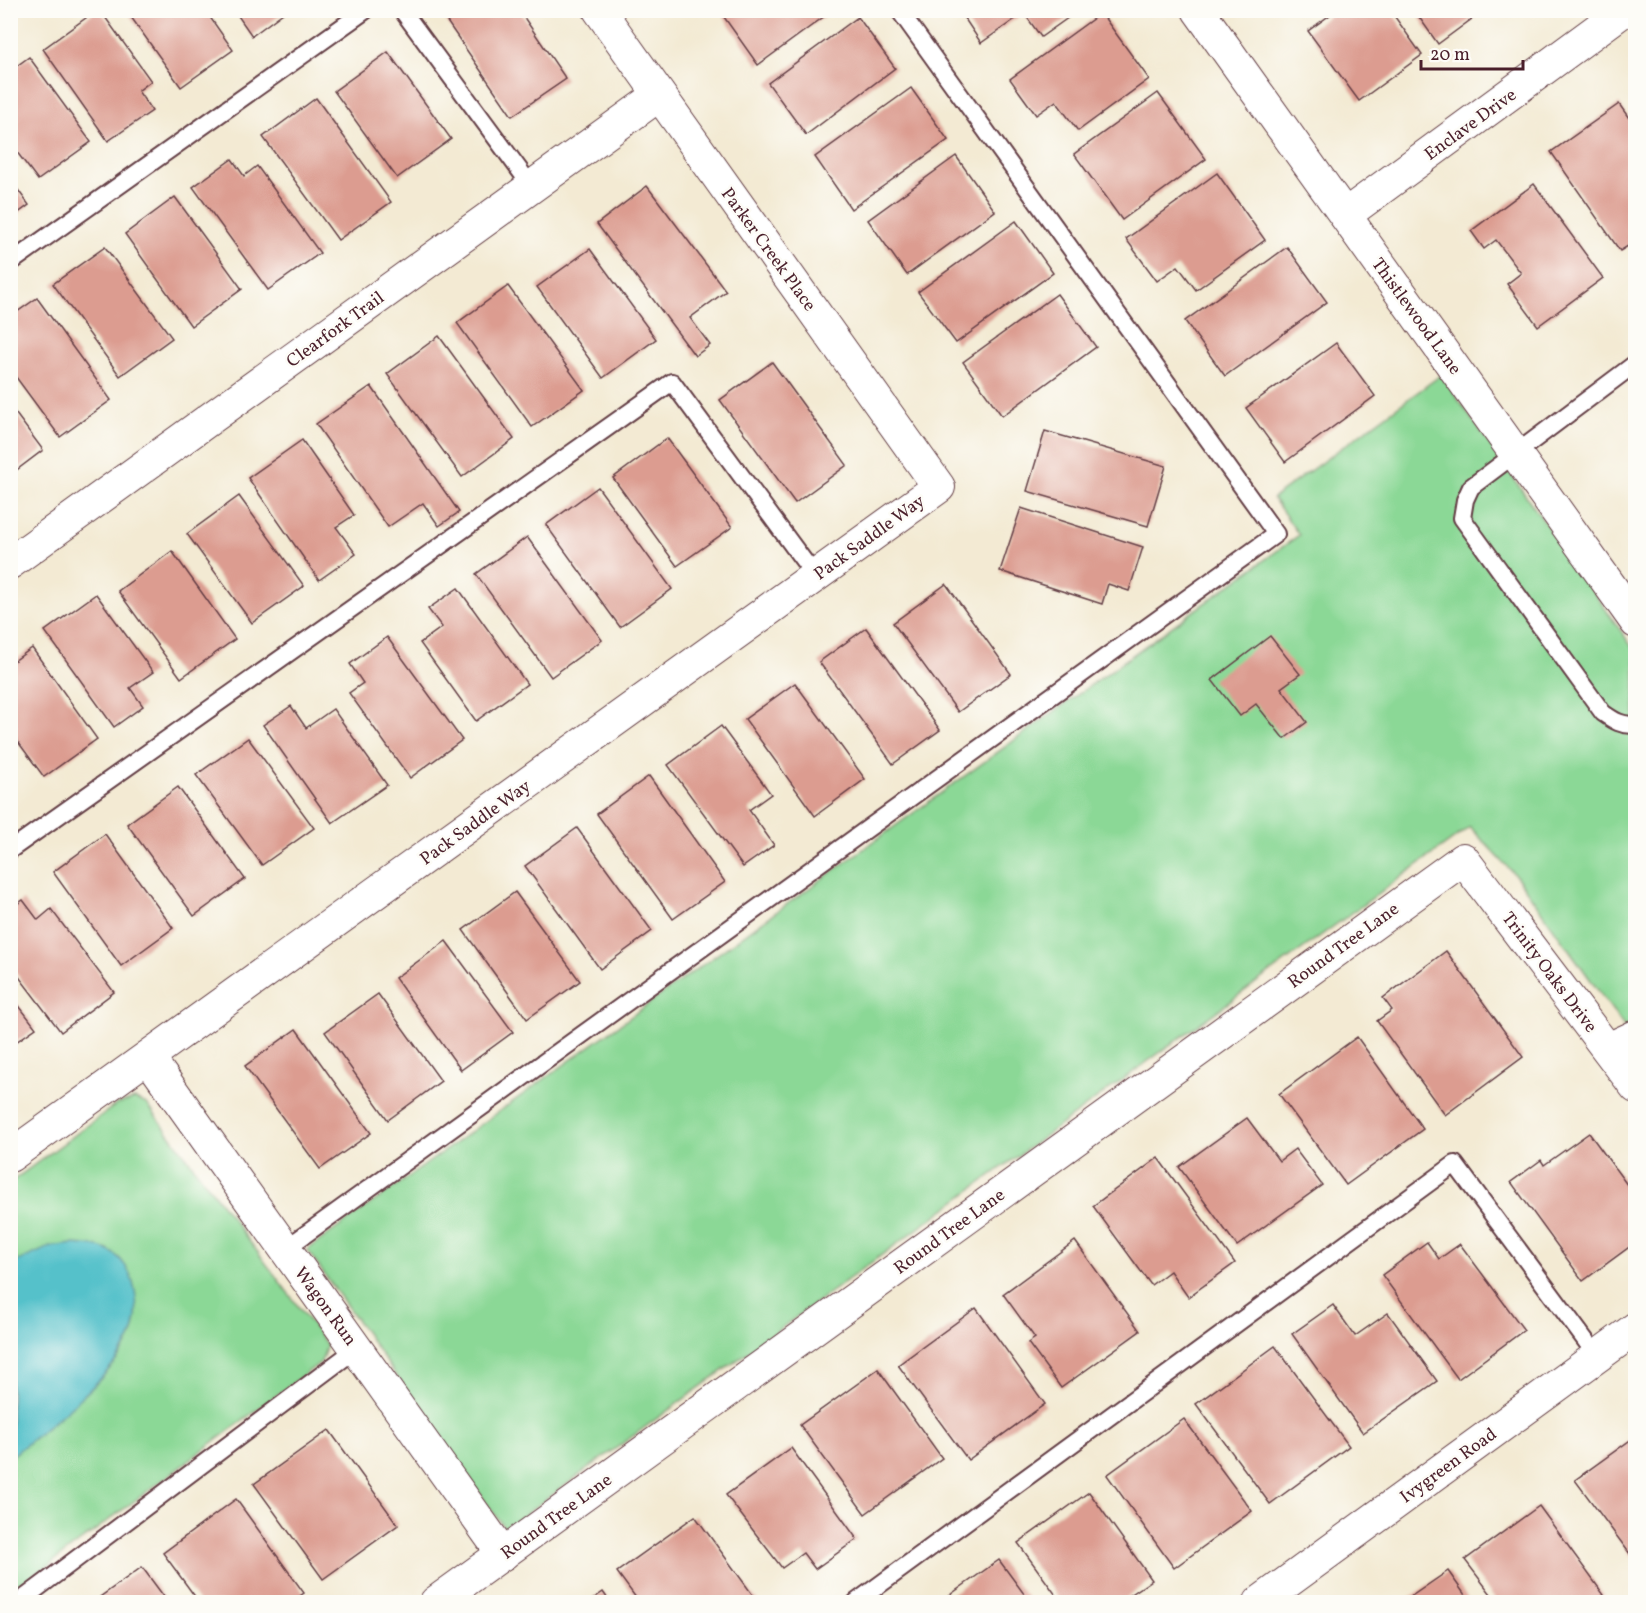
<svg xmlns="http://www.w3.org/2000/svg" width="1646" height="1613" viewBox="0 0 1646 1613" font-family="Vollkorn,serif">
	<rect width="100%" height="100%" fill="#fdfcf7"/>
	<filter id="ink" filterUnits="userSpaceOnUse"><feTurbulence type="fractalNoise" baseFrequency=".0167" numOctaves="2"/><feDisplacementMap in="SourceGraphic" scale="12" xChannelSelector="R" yChannelSelector="G"/><feConvolveMatrix kernelMatrix="1 2 1 2 8 2 1 2 1" color-interpolation-filters="sRGB"/></filter>
	<filter id="wash" filterUnits="userSpaceOnUse"><feTurbulence type="fractalNoise" baseFrequency=".008" numOctaves="4" result="noise"/><feDisplacementMap in="SourceGraphic" scale="24" xChannelSelector="R" yChannelSelector="G"/><feGaussianBlur stdDeviation="1.35" result="paint"/><feColorMatrix in="noise" values="0 0 0 0 0 0 0 0 0 0 0 0 0 0 0 0 0 1.4 0 .05"/><feComposite in="paint" operator="in"/></filter>
	<g filter="url(#wash)">
		<rect width="100%" height="100%" fill="#f3ead3"/>
		<g fill="#8bd896" stroke="#6a7c60" stroke-width="1.5">
			<path d="M 1441,375 L 1635,651 L 1635,1042 L 1517,877 L 1470,827 L 505,1529 L 307,1250 L 1299,535 L 1273,498 Z"/>
			<path d="M 135,1099 L 147,1104 L 327,1345 L 321,1362 L 11,1593 L 11,1182 L 117,1104 Z"/>
		</g>
		<path fill="#54c1ca" stroke="#4f707a" stroke-width="1.5" d="M 73,1244 C 99,1245 118,1248 130,1274 C 137,1292 139,1309 134,1328 C 122,1372 46,1427 11,1457 L 11,1264 L 50,1247 Z"/>
		<g id="blocks">
			<g fill="#dc9c90">
				<path d="M 97,10 L 100,10 L 151,81 L 138,91 L 152,111 L 108,141 L 43,49 Z"/>
				<path d="M 126,10 L 205,10 L 233,50 L 181,87 Z"/>
				<path d="M 234,10 L 287,10 L 252,36 Z"/>
				<path d="M 439,10 L 519,10 L 566,79 L 512,116 Z"/>
				<path d="M 719,10 L 833,10 L 758,65 Z"/>
				<path d="M 959,10 L 1079,10 L 1041,37 L 1024,13 L 981,43 Z"/>
				<path d="M 1333,10 L 1390,10 L 1422,55 L 1359,101 L 1308,31 L 1334,12 Z"/>
				<path d="M 1414,10 L 1484,10 L 1438,44 Z"/>
				<path d="M 1101,13 L 1149,79 L 1078,131 L 1056,101 L 1036,115 L 1010,79 Z"/>
				<path d="M 858,17 L 895,68 L 806,135 L 768,83 Z"/>
				<path d="M 388,52 L 451,139 L 397,178 L 334,91 Z"/>
				<path d="M 29,57 L 91,142 L 38,180 L 10,143 L 10,71 Z"/>
				<path d="M 911,88 L 948,140 L 851,209 L 815,157 Z"/>
				<path d="M 1158,93 L 1206,159 L 1122,220 L 1074,154 Z"/>
				<path d="M 316,98 L 391,202 L 338,240 L 263,137 Z"/>
				<path d="M 1619,104 L 1636,128 L 1636,241 L 1620,251 L 1551,152 Z"/>
				<path d="M 956,156 L 995,211 L 907,275 L 868,220 Z"/>
				<path d="M 232,159 L 244,176 L 257,166 L 320,253 L 268,290 L 193,187 Z"/>
				<path d="M 1217,173 L 1265,240 L 1196,290 L 1178,266 L 1157,281 L 1126,239 Z"/>
				<path d="M 10,179 L 29,205 L 10,219 Z"/>
				<path d="M 1534,184 L 1603,278 L 1538,326 L 1507,284 L 1521,273 L 1496,240 L 1484,249 L 1471,231 Z"/>
				<path d="M 647,186 L 726,291 L 690,318 L 710,345 L 695,356 L 597,224 Z"/>
				<path d="M 175,197 L 242,289 L 191,326 L 125,234 Z"/>
				<path d="M 1016,221 L 1053,273 L 956,343 L 918,292 Z"/>
				<path d="M 105,247 L 172,338 L 120,376 L 53,284 Z"/>
				<path d="M 1287,247 L 1327,302 L 1225,376 L 1185,321 Z"/>
				<path d="M 590,249 L 656,339 L 603,378 L 537,287 Z"/>
				<path d="M 508,286 L 584,390 L 532,427 L 457,323 Z"/>
				<path d="M 1057,294 L 1096,347 L 1002,416 L 963,362 Z"/>
				<path d="M 37,298 L 111,400 L 60,437 L 10,369 L 10,317 Z"/>
				<path d="M 439,336 L 514,439 L 462,477 L 387,374 Z"/>
				<path d="M 1336,343 L 1375,396 L 1285,462 L 1246,408 Z"/>
				<path d="M 772,362 L 847,465 L 795,503 L 720,400 Z"/>
				<path d="M 371,386 L 459,512 L 439,526 L 423,503 L 388,527 L 316,424 Z"/>
				<path d="M 10,406 L 43,450 L 10,475 Z"/>
				<path d="M 1045,431 L 1166,466 L 1148,526 L 1027,491 Z"/>
				<path d="M 667,438 L 732,527 L 677,566 L 613,478 Z"/>
				<path d="M 302,440 L 354,515 L 336,527 L 356,554 L 319,580 L 248,478 Z"/>
				<path d="M 598,487 L 672,589 L 620,627 L 546,525 Z"/>
				<path d="M 239,496 L 304,586 L 252,623 L 187,534 Z"/>
				<path d="M 1021,508 L 1143,547 L 1129,591 L 1108,584 L 1102,604 L 1000,571 Z"/>
				<path d="M 527,537 L 602,640 L 551,677 L 476,574 Z"/>
				<path d="M 172,551 L 235,639 L 181,678 L 118,591 Z"/>
				<path d="M 946,584 L 1011,674 L 958,712 L 893,623 Z"/>
				<path d="M 458,588 L 527,684 L 476,721 L 420,643 L 442,627 L 428,609 Z"/>
				<path d="M 96,594 L 153,672 L 130,688 L 143,706 L 114,727 L 45,631 Z"/>
				<path d="M 866,628 L 940,730 L 893,764 L 819,662 Z"/>
				<path d="M 1270,636 L 1300,674 L 1281,688 L 1307,722 L 1284,739 L 1256,704 L 1240,716 L 1212,680 Z"/>
				<path d="M 387,637 L 462,740 L 410,778 L 349,693 L 363,683 L 350,664 Z"/>
				<path d="M 32,648 L 97,739 L 44,777 L 10,731 L 10,664 Z"/>
				<path d="M 795,683 L 865,779 L 815,816 L 745,719 Z"/>
				<path d="M 291,706 L 306,728 L 333,709 L 387,785 L 332,823 L 263,725 Z"/>
				<path d="M 721,726 L 771,794 L 749,810 L 774,845 L 743,867 L 668,765 Z"/>
				<path d="M 248,738 L 314,828 L 262,865 L 196,775 Z"/>
				<path d="M 649,776 L 725,882 L 673,919 L 597,814 Z"/>
				<path d="M 178,787 L 245,879 L 194,916 L 127,824 Z"/>
				<path d="M 577,828 L 652,931 L 600,969 L 525,866 Z"/>
				<path d="M 105,834 L 173,928 L 121,966 L 53,872 Z"/>
				<path d="M 515,892 L 580,981 L 527,1019 L 463,930 Z"/>
				<path d="M 23,900 L 38,920 L 51,909 L 114,992 L 61,1032 L 10,965 L 10,909 Z"/>
				<path d="M 446,941 L 513,1032 L 461,1070 L 395,978 Z"/>
				<path d="M 1446,951 L 1523,1057 L 1445,1115 L 1377,1021 L 1392,1010 L 1383,998 Z"/>
				<path d="M 10,994 L 36,1028 L 10,1046 Z"/>
				<path d="M 378,994 L 441,1081 L 388,1120 L 325,1032 Z"/>
				<path d="M 296,1029 L 371,1133 L 320,1169 L 245,1066 Z"/>
				<path d="M 1357,1037 L 1423,1129 L 1346,1185 L 1279,1094 Z"/>
				<path d="M 1247,1118 L 1279,1161 L 1295,1149 L 1322,1185 L 1237,1246 L 1179,1167 Z"/>
				<path d="M 1589,1133 L 1636,1197 L 1636,1242 L 1583,1281 L 1511,1182 L 1541,1160 L 1544,1165 Z"/>
				<path d="M 1158,1158 L 1235,1263 L 1188,1297 L 1170,1271 L 1151,1285 L 1093,1206 Z"/>
				<path d="M 1075,1241 L 1140,1331 L 1061,1388 L 1028,1343 L 1035,1338 L 1003,1294 Z"/>
				<path d="M 1427,1242 L 1439,1259 L 1460,1244 L 1524,1330 L 1458,1379 L 1382,1275 Z"/>
				<path d="M 1333,1305 L 1355,1336 L 1388,1313 L 1437,1381 L 1363,1433 L 1292,1334 Z"/>
				<path d="M 976,1308 L 1045,1404 L 968,1460 L 898,1365 Z"/>
				<path d="M 1275,1346 L 1349,1446 L 1270,1504 L 1196,1404 Z"/>
				<path d="M 878,1369 L 942,1458 L 865,1514 L 800,1425 Z"/>
				<path d="M 1184,1419 L 1252,1511 L 1174,1568 L 1107,1475 Z"/>
				<path d="M 329,1430 L 398,1525 L 323,1579 L 254,1484 Z"/>
				<path d="M 1636,1436 L 1636,1562 L 1575,1480 Z"/>
				<path d="M 791,1448 L 857,1539 L 815,1569 L 803,1553 L 782,1568 L 726,1495 Z"/>
				<path d="M 1089,1492 L 1152,1580 L 1120,1602 L 1061,1602 L 1018,1543 Z"/>
				<path d="M 236,1499 L 304,1593 L 291,1602 L 199,1602 L 163,1553 Z"/>
				<path d="M 1539,1506 L 1604,1595 L 1594,1602 L 1497,1602 L 1465,1560 Z"/>
				<path d="M 695,1516 L 758,1602 L 639,1602 L 617,1572 Z"/>
				<path d="M 999,1560 L 1030,1602 L 940,1602 Z"/>
				<path d="M 142,1567 L 168,1602 L 104,1602 L 100,1597 Z"/>
				<path d="M 1448,1571 L 1470,1602 L 1403,1602 Z"/>
				<path d="M 603,1592 L 610,1602 L 589,1602 Z"/>
			</g>
		</g>
	</g>
	<g filter="url(#ink)">
		<use href="#blocks" fill-opacity="0" stroke="#633d44" stroke-width="1.5"/>
		<g fill="none" stroke-linecap="round" stroke-linejoin="round">
			<g stroke="#633d44" stroke-width="20">
				<g id="lane">
					<path d="M 402,10 L 532,187"/>
					<path d="M 10,263 L 366,10"/>
					<path d="M 1636,363 L 1471,487 L 1465,500 L 1462,518 L 1603,713 C 1613,720 1623,727 1636,724"/>
					<path d="M 10,850 L 672,382 L 815,576"/>
					<path d="M 285,1249 L 1276,534 L 899,10"/>
					<path d="M 19,1602 L 356,1349"/>
					<path d="M 856,1602 L 1455,1164 L 1597,1356"/>
				</g>
			</g>
			<g stroke="#633d44" stroke-width="34">
				<g id="street">
					<path d="M 1198,10 L 1636,622"/>
					<path d="M 1345,215 L 1624,10"/>
					<path d="M 10,563 L 659,95"/>
					<path d="M 1608,1049 L 1636,1036"/>
					<path d="M 148,1057 L 503,1554"/>
					<path d="M 10,1156 L 939,487 L 599,10"/>
					<path d="M 436,1602 L 1463,859 L 1636,1087"/>
					<path d="M 1260,1602 L 1636,1328"/>
				</g>
			</g>
			<use href="#lane" stroke="#fff" stroke-width="16"/>
			<use href="#street" stroke="#fff" stroke-width="32"/>
		</g>
	</g>
	<g text-anchor="middle" stroke-width="5" stroke-linejoin="round" paint-order="stroke">
		<g font-size="18" fill="#4a1f2b" stroke="#fdfcf7">
			<text transform="translate(1470 124) rotate(-36)" y="6">Enclave Drive</text>
			<text transform="translate(769 249) rotate(54)" y="6">Parker Creek Place</text>
			<text transform="translate(1417 316) rotate(54)" y="6">Thistlewood Lane</text>
			<text transform="translate(335 329) rotate(-36)" y="6">Clearfork Trail</text>
			<text transform="translate(869 537) rotate(-36)" y="6">Pack Saddle Way</text>
			<text transform="translate(475 822) rotate(-36)" y="6">Pack Saddle Way</text>
			<text transform="translate(1343 945) rotate(-36)" y="6">Round Tree Lane</text>
			<text transform="translate(1550 972) rotate(53)" y="6">Trinity Oaks Drive</text>
			<text transform="translate(949 1231) rotate(-36)" y="6">Round Tree Lane</text>
			<text transform="translate(326 1306) rotate(54)" y="6">Wagon Run</text>
			<text transform="translate(1448 1465) rotate(-36)" y="6">Ivygreen Road</text>
			<text transform="translate(556 1516) rotate(-36)" y="6">Round Tree Lane</text>
		</g>
	</g>
	<rect width="1646" height="1613" fill="none" stroke="#fdfcf7" stroke-width="36"/>
	<path d="M1421 60v9h102v-9" fill="none" stroke="#4a1f2b" stroke-width="3"/>
	<text x="1430" y="60" font-size="18" fill="#4a1f2b" stroke="#fdfcf7" stroke-width="4.5" paint-order="stroke">20 m</text>
</svg>
